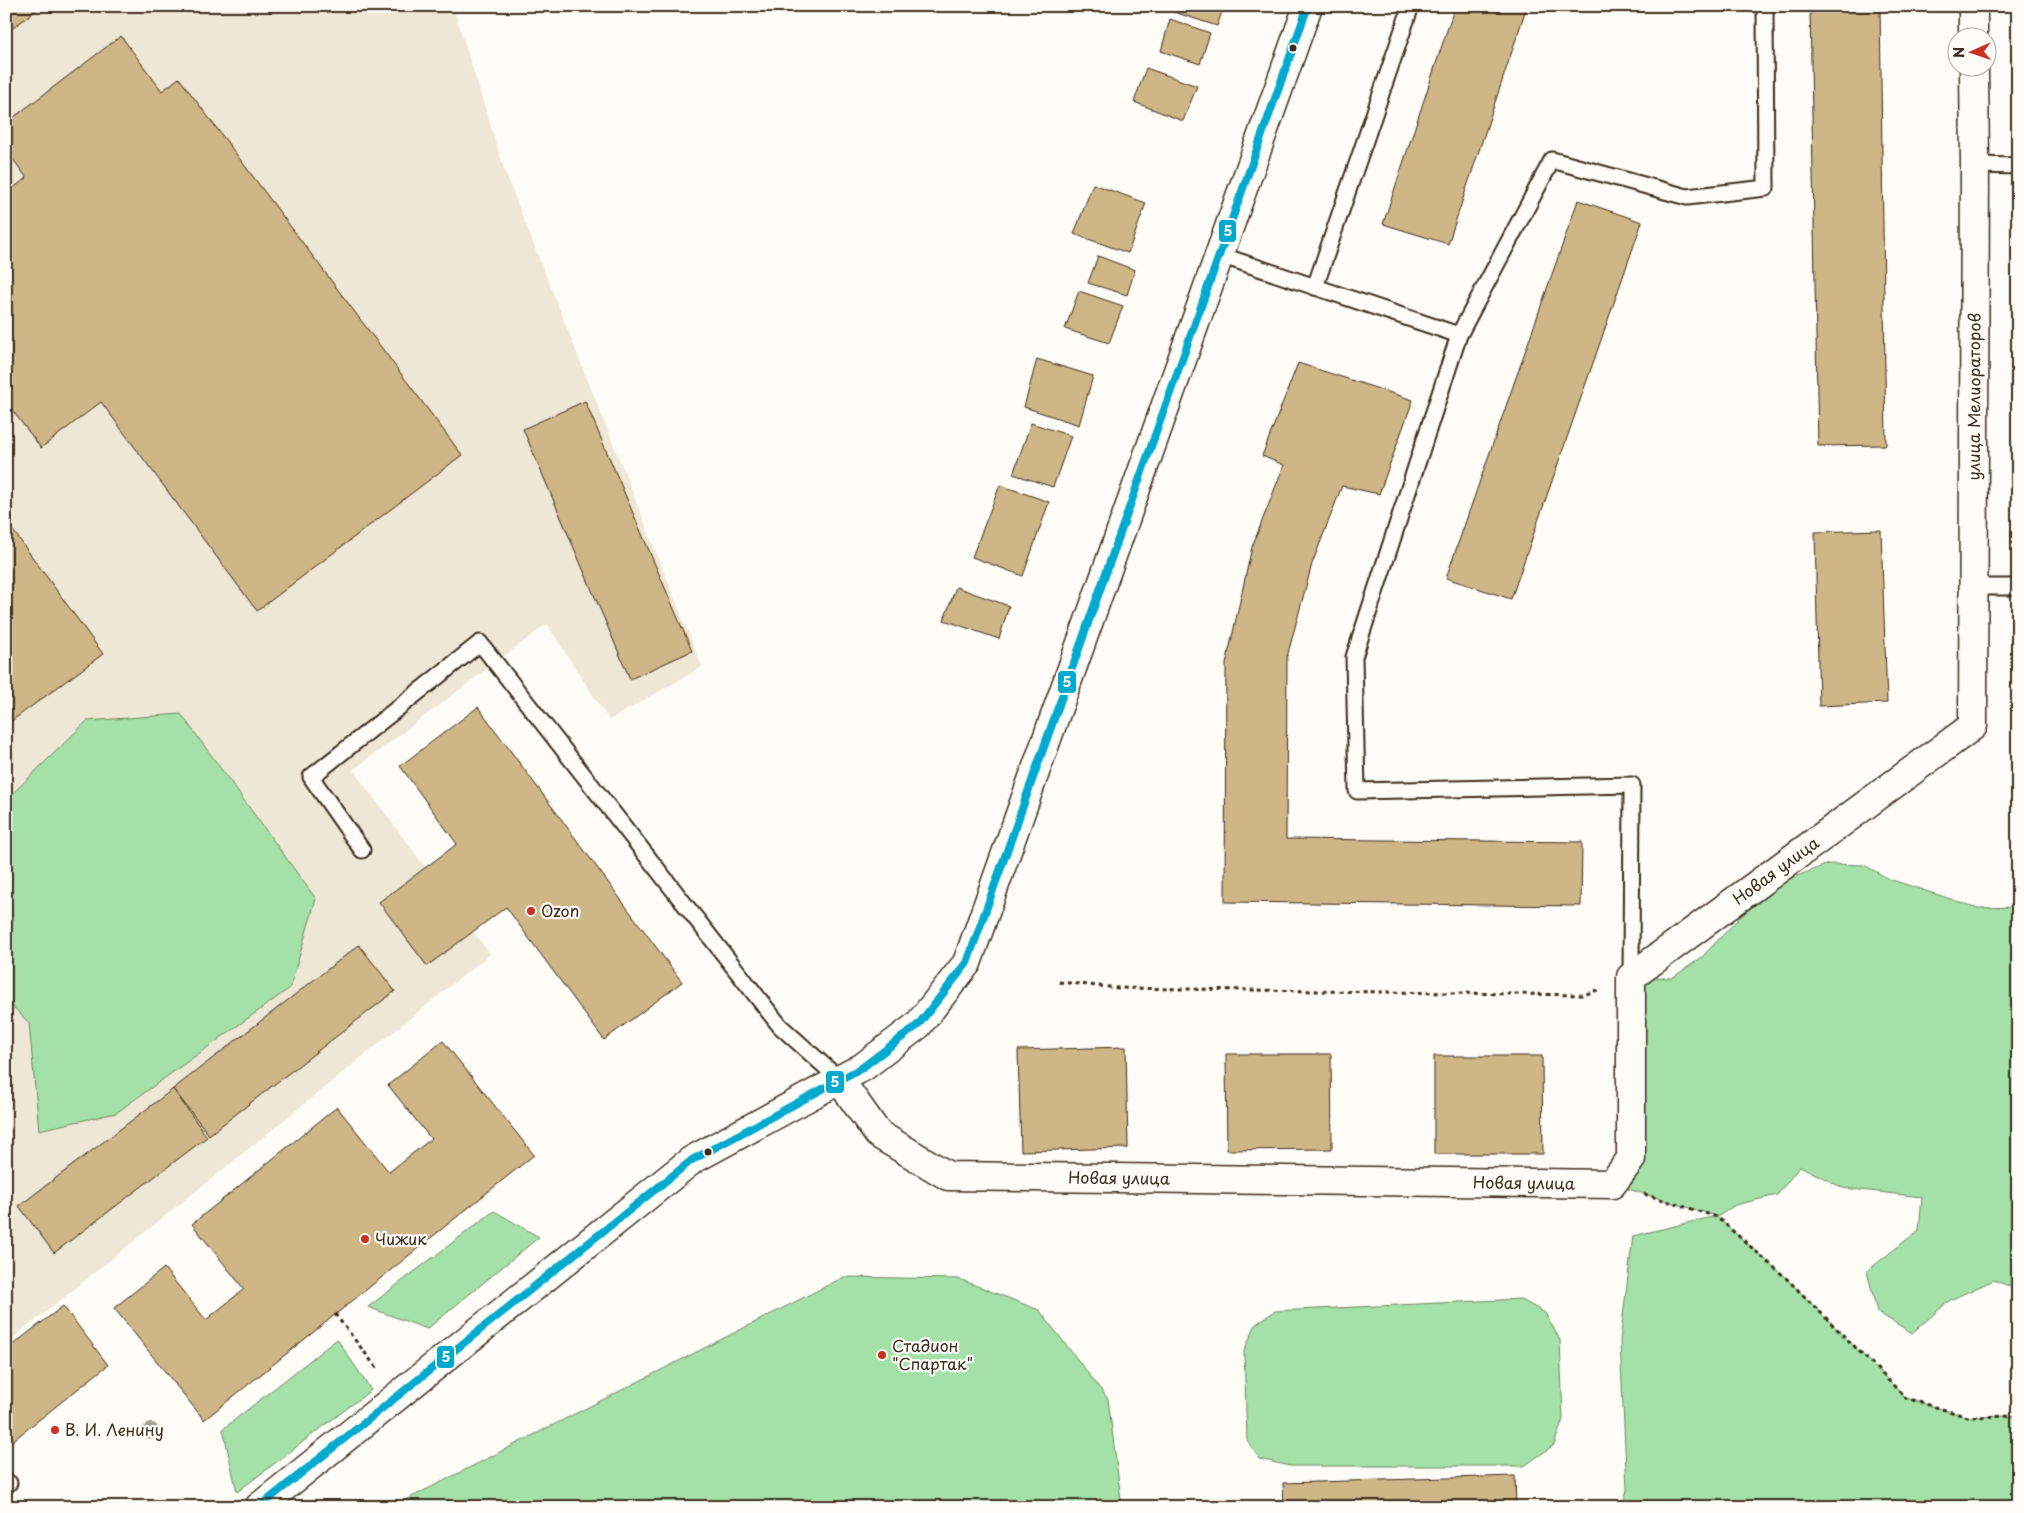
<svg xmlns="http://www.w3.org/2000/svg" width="2024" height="1513" viewBox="0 0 2024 1513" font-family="'Playpen Sans',sans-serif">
	<rect width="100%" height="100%" fill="#fdfcf7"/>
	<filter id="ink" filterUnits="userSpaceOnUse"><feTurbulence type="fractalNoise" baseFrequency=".02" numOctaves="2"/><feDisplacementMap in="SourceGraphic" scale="10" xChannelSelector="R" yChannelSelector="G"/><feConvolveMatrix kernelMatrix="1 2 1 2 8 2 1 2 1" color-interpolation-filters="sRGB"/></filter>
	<g filter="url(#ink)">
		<path fill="#efe7d5" d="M 6,6 L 453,6 L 506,175 L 702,667 L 609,720 L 547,624 L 353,770 L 490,954 L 6,1344 Z"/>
		<g fill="#a4e1a8" stroke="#708663">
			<path d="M 181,714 L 316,899 L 290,988 L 116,1113 L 39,1130 L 29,1023 L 6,1000 L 6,800 L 87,721 Z"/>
			<path d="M 1828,864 L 1864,865 L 1889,879 L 1978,908 L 2018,907 L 2018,1290 L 1994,1280 L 1950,1300 L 1912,1333 L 1877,1312 L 1867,1271 L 1919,1230 L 1922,1197 L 1843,1188 L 1800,1166 L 1777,1195 L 1735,1205 L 1717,1217 L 1785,1277 L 1906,1398 L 1968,1417 L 2018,1416 L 2018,1507 L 1622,1507 L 1627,1490 L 1620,1341 L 1633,1236 L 1716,1216 L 1612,1184 L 1631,1159 L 1631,977 L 1672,978 L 1701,958 L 1741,916 L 1784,881 Z"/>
			<path d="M 494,1211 L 539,1237 L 427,1329 L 368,1307 Z"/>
			<path d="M 844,1277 L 959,1279 L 1039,1310 L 1108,1399 L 1122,1507 L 392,1507 Z"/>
			<path d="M 1520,1299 L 1545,1313 L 1560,1340 L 1563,1419 L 1554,1445 L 1524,1466 L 1290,1466 L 1259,1459 L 1247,1440 L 1244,1351 L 1256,1324 L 1275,1311 Z"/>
			<path d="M 337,1339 L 371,1390 L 237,1492 L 223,1429 Z"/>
		</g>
		<g fill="#cfb686" stroke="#3b2a1e">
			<path d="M 6,6 L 42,6 L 6,33 Z"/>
			<path d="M 1176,6 L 1224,6 L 1217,26 L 1174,12 Z"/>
			<path d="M 1455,6 L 1527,6 L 1448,244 L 1383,224 Z"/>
			<path d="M 1810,6 L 1880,6 L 1886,445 L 1818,446 Z"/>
			<path d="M 1170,19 L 1210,33 L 1200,64 L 1161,51 Z"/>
			<path d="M 121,36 L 162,91 L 179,78 L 462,455 L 257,611 L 101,402 L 41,448 L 6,402 L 6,193 L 27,178 L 6,150 L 6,123 Z"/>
			<path d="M 1146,68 L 1197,86 L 1183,121 L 1134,102 Z"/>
			<path d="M 1093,184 L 1146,203 L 1128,253 L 1074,234 Z"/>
			<path d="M 1578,200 L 1642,222 L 1511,599 L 1446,578 Z"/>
			<path d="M 1098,256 L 1135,270 L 1127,295 L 1088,283 Z"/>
			<path d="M 1079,291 L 1123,306 L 1109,343 L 1065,329 Z"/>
			<path d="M 1037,359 L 1093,376 L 1079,425 L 1024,407 Z"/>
			<path d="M 1298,363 L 1413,400 L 1379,494 L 1342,486 L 1312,564 L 1287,657 L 1286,839 L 1582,842 L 1581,906 L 1225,902 L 1226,664 L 1252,547 L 1284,465 L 1262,456 Z"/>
			<path d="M 585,401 L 692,651 L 630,679 L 523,429 Z"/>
			<path d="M 1031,423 L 1071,436 L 1053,487 L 1013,474 Z"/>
			<path d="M 1000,485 L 1049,502 L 1023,576 L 972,557 Z"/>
			<path d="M 6,521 L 103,654 L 6,725 Z"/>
			<path d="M 1881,530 L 1887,703 L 1819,706 L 1815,532 Z"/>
			<path d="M 956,587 L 1009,606 L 999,639 L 944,620 Z"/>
			<path d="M 478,707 L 682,982 L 604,1040 L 506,907 L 427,966 L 379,902 L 457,844 L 400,766 Z"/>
			<path d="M 359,945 L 395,991 L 209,1135 L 173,1089 Z"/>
			<path d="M 443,1041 L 534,1155 L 204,1420 L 114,1308 L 164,1268 L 206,1320 L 244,1289 L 192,1224 L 337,1107 L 389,1172 L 431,1139 L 388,1085 Z"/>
			<path d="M 1126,1047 L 1128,1148 L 1021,1151 L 1018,1050 Z"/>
			<path d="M 1226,1054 L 1331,1054 L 1332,1149 L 1227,1150 Z"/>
			<path d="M 1434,1056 L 1542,1056 L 1543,1154 L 1434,1154 Z"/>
			<path d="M 173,1089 L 207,1137 L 54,1253 L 19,1206 Z"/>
			<path d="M 63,1306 L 108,1365 L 6,1446 L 6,1350 Z"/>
			<path d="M 1515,1476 L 1516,1507 L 1284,1507 L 1283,1483 Z"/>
		</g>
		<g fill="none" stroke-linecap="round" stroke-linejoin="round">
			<g stroke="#3b2a1e" stroke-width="19">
				<g id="service">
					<path d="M 1975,165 L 2018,166"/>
					<path d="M 1220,255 L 1459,335 L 1354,657 L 1357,791 L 1632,785 L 1631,977"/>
					<path d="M 1315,287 L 1411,6"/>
					<path d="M 1459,335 L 1552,160 L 1687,197 L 1766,188 L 1765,6"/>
					<path d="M 1973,587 L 2018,587"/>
					<path d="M 362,850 L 311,777 L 480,643 L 780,1026 L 839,1079"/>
					<path d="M 6,1485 L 9,1483"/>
				</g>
			</g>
			<g stroke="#3b2a1e" stroke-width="31">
				<g id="minor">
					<path d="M 1973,6 L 1973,38"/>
					<path id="s1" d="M 839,1079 L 878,1134 L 948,1176 L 1612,1184 L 1631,1159 L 1631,977 L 1973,726 L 1975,165 L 1974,68"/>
				</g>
			</g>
			<g stroke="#3b2a1e" stroke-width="31">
				<path id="tertiary" d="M 259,1507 L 692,1160 L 863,1067 L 918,1025 L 967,963 L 1308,6"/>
			</g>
			<g stroke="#3b2a1e" stroke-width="3" stroke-dasharray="4 4" stroke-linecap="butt">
				<path d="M 1059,982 L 1118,988 L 1584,995 L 1600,989"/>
				<path d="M 1644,1194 L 1717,1217 L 1785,1277 L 1906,1398 L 1968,1417 L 2018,1416"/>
				<path d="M 335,1314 L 379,1371"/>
			</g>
			<use href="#service" stroke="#fdfcf7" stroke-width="15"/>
			<use href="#minor" stroke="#fdfcf7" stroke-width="28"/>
			<use href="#tertiary" stroke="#fdfcf7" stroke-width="28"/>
			<g stroke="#fdfcf7" stroke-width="11">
				<path id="bus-1" d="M 259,1507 L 692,1160 L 863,1067 L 918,1025 L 967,963 L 1308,6"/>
			</g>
			<use href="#bus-1" stroke="#00a9ce" stroke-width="8"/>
		</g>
		<circle fill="#a1a292" cx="151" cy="1431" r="8"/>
	</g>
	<g fill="#3b2a1e" stroke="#fdfcf7" stroke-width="2">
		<circle cx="1293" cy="48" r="4.5"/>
		<circle cx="708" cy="1152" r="4.5"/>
	</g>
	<g fill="#c8321e" stroke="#fdfcf7" stroke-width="2">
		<circle cx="531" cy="911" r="5"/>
		<circle cx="365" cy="1239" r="5"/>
		<circle cx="882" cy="1355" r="5"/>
		<circle cx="55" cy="1430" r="5"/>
	</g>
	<g text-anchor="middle" stroke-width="4.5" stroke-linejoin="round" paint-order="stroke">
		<g font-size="16" fill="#3b2a1e" stroke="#fdfcf7">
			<text dy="6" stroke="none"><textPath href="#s1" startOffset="1780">улица Мелиораторов</textPath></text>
			<text dy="6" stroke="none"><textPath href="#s1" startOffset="1206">Новая улица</textPath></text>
			<text dy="6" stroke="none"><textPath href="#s1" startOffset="320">Новая улица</textPath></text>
			<text dy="6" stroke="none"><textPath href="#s1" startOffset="725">Новая улица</textPath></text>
		</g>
		<g font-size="16" fill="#3b2a1e" stroke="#fdfcf7" text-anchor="start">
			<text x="541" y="917">Ozon</text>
			<text x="375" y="1245">Чижик</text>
			<text x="892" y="1352">Стадион<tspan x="892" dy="18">"Спартак"</tspan></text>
			<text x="65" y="1436">В. И. Ленину</text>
		</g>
	</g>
	<g stroke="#fdfcf7" stroke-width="2">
		<rect x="1218" y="219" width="19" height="24" rx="5" fill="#00a9ce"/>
		<rect x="1057" y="670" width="20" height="24" rx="5" fill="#00a9ce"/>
		<rect x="825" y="1070" width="20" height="24" rx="5" fill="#00a9ce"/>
		<rect x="436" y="1345" width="19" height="24" rx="5" fill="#00a9ce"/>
	</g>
	<g font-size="14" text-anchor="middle" font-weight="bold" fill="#fff">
		<text x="1228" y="236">5</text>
		<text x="1067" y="687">5</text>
		<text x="835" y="1087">5</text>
		<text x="446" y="1362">5</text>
	</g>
	<rect width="2024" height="1513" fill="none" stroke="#fdfcf7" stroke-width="25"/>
	<rect x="12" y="12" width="1999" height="1488" fill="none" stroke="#3b2a1e" stroke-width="2" filter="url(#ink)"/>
	<g transform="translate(1972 52) rotate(268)"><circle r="24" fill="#fdfcf7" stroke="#afa8a0"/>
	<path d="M0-4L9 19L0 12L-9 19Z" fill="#c8321e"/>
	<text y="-8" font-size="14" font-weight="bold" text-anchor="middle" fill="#3b2a1e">N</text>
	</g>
</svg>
